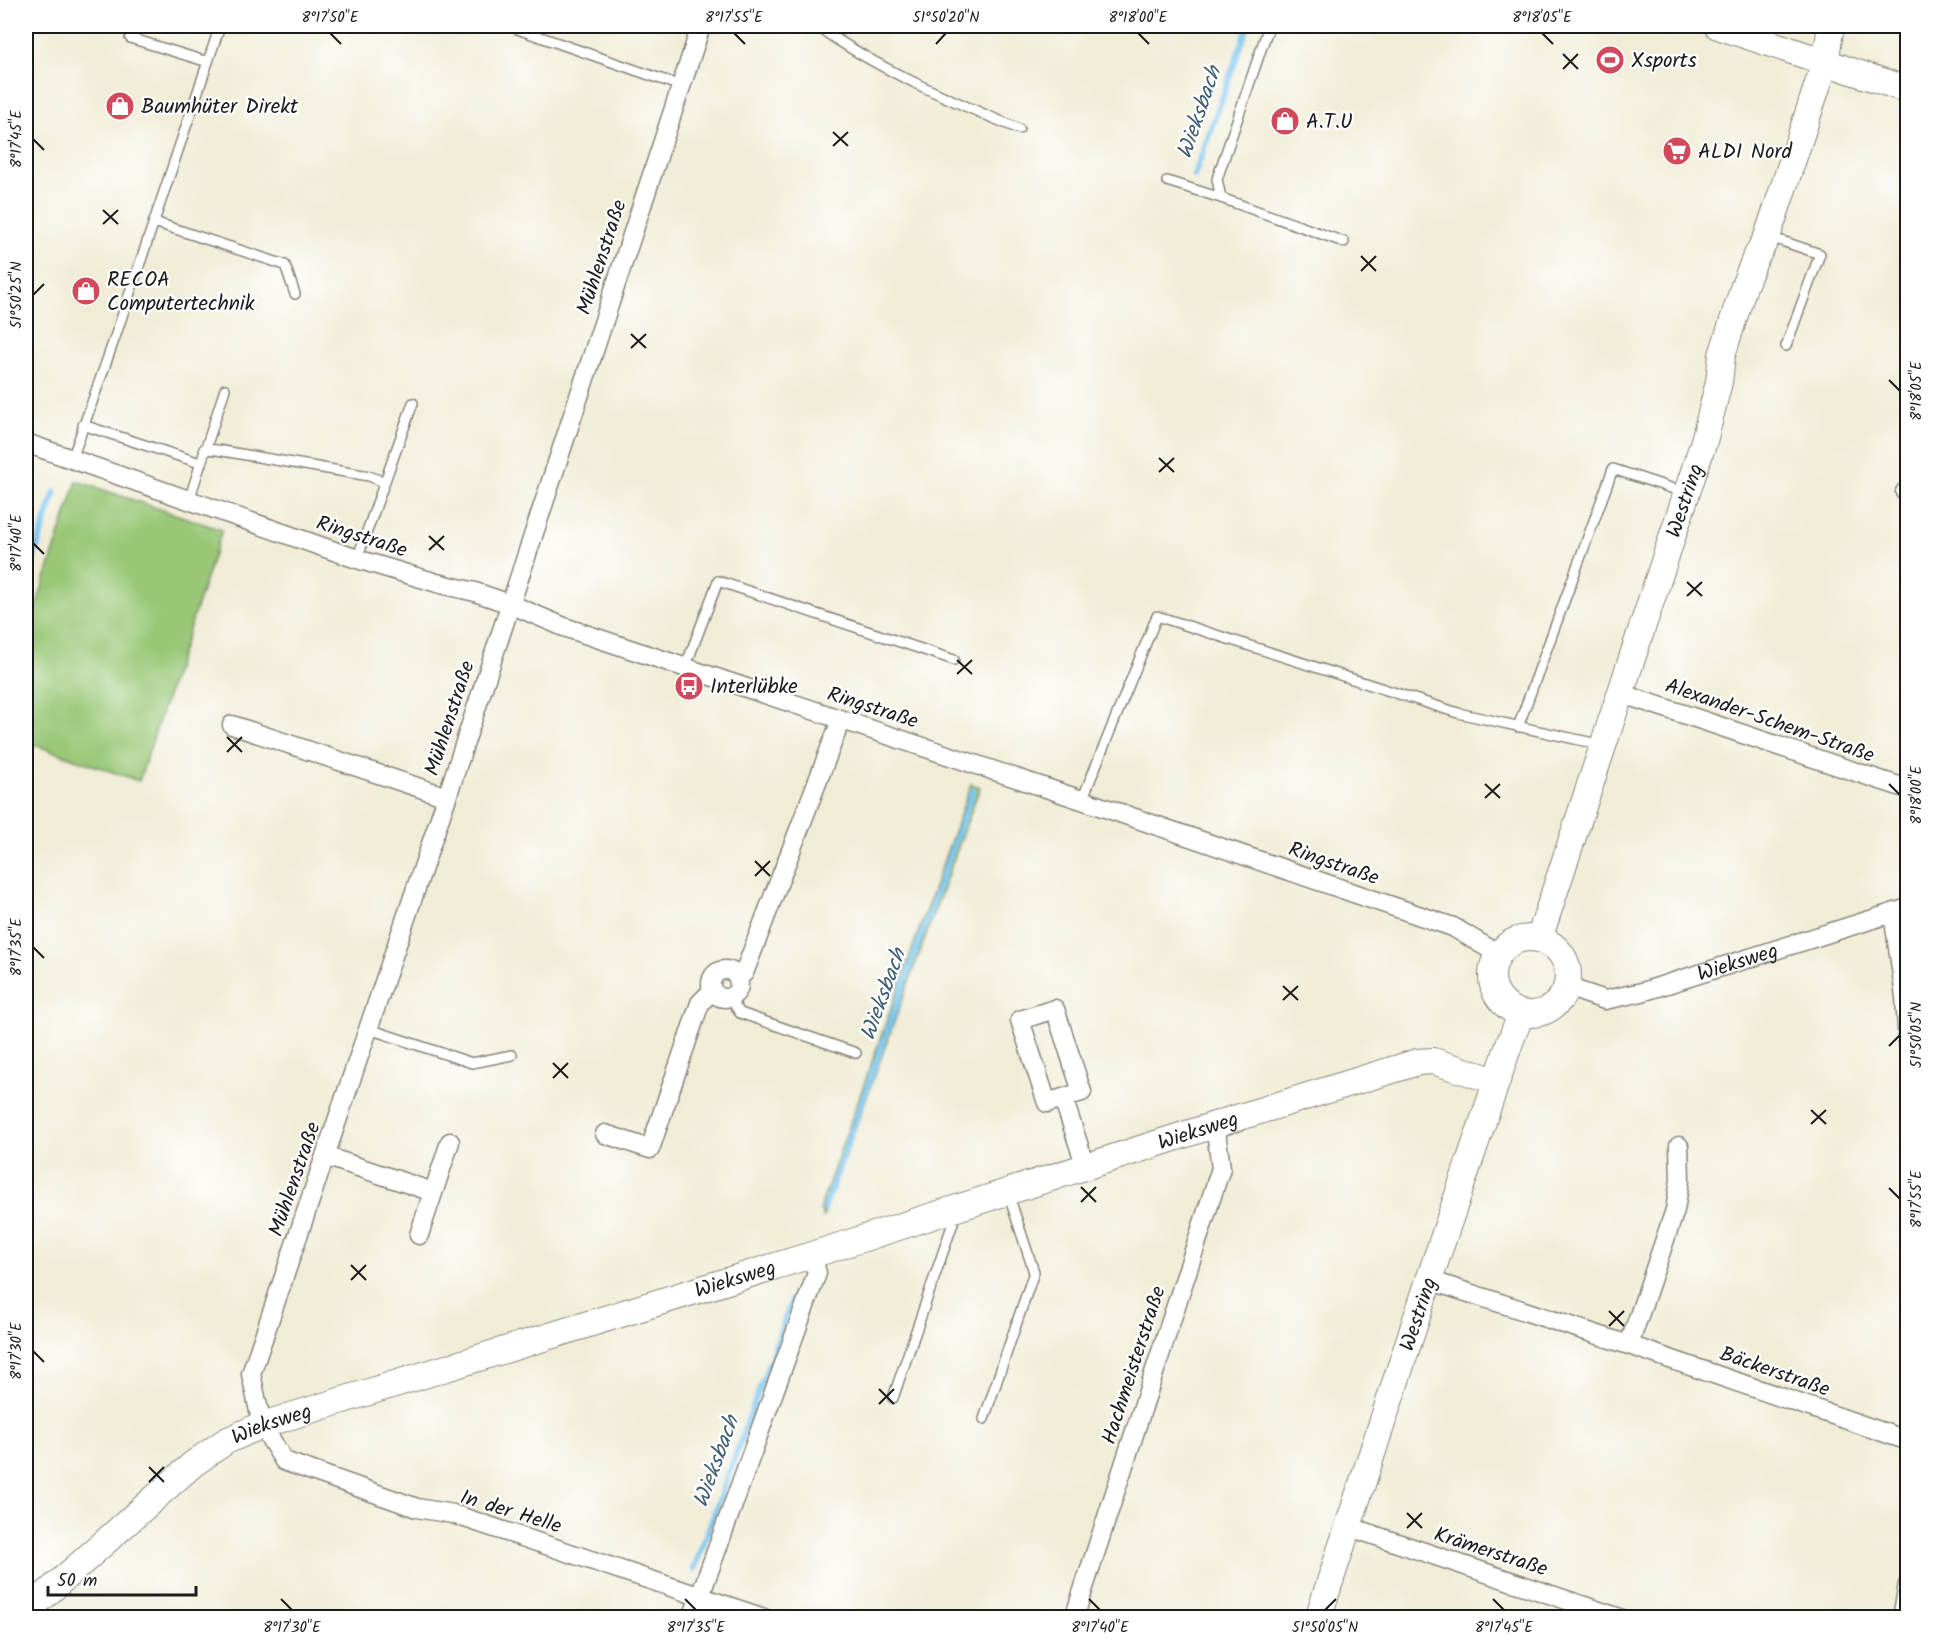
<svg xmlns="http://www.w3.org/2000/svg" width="1933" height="1643" viewBox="0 0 1933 1643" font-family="Kalam,sans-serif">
	<rect width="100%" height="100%" fill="#fff"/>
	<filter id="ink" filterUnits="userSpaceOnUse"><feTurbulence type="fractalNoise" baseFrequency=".0167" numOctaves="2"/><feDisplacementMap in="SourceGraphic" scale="12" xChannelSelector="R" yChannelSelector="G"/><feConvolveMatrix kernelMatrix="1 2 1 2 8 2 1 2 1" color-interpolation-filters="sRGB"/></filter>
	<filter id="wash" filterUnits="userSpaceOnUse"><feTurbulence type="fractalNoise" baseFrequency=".008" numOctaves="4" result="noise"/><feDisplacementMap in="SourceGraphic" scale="24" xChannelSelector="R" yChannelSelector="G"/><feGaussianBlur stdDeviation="1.35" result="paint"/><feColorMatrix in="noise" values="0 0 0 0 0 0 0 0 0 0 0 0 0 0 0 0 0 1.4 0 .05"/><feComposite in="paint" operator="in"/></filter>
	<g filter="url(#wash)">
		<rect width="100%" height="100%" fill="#f0ecd6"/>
		<g fill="#98c776" stroke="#5a7249" stroke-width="1.5">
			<path d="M 77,481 L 222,530 L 139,781 L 26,742 L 26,637 Z"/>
			<path d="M 971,784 L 980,787 L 823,1217 L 820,1208 Z"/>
		</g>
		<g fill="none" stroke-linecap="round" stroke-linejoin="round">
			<g stroke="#72c2ed" stroke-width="6">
				<path d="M 1194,176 L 1248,26"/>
				<path d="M 26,581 L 55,492"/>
				<path d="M 824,1209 L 973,790"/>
				<path d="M 694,1569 L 793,1297"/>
				<path d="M 676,1618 L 677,1616"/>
			</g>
		</g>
	</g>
	<g filter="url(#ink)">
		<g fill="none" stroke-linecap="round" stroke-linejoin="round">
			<g stroke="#868479" stroke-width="12">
				<g id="lane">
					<path d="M 509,26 L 681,86"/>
					<path d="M 817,26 C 879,70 950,100 1019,129"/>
					<path d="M 1269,26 L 1217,179 L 1221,198 L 1344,242"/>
					<path d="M 130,38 L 208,62"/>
					<path d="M 1167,181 L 1221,198"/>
					<path d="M 154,222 L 285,265 L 295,294"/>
					<path d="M 1770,237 L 1820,254 L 1786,346"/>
					<path d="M 83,425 L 200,463"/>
					<path d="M 204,449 L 217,450 L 369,476 L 384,482"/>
					<path d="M 72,459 L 114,340 L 220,26"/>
					<path d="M 189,500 L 225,389"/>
					<path d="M 357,559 L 413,403"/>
					<path d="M 685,668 L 718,581 L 954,660"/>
					<path d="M 1518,727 L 1613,469 L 1686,493"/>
					<path d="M 1082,800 L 1157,616 L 1458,713 L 1602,745"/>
					<path d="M 729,997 L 740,1013 L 856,1053"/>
					<path d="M 369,1029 L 472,1063 L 512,1055"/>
					<path d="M 893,1398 L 953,1223 L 950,1214"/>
					<path d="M 984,1419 L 1034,1272 L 1008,1193"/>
				</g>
			</g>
			<g stroke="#868479" stroke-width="21">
				<g id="street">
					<path d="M 701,26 L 447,797 L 251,1374 L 262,1425 L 284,1461 L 417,1508 L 453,1514 L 764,1618"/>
					<path d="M 26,443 L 357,559 L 437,583 L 475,592 L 510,604 L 564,627 L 1082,800 L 1453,927 L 1498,954"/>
					<path d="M 1905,492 L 1908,492"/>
					<path d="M 1619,693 C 1716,724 1811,758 1908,789"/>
					<path d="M 232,725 L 447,797"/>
					<path d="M 1893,913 L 1905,997 L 1908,1044"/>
					<circle cx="725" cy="984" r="14"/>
					<path d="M 737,976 L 744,973 L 841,720"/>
					<path id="s1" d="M 1567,987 L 1605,1000 L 1642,992 L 1908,908"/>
					<path d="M 1055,1009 L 1082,1092 L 1047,1103 L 1020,1020 Z"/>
					<path d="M 1063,1098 L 1086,1167"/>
					<path d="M 605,1134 L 650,1149 L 700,1003 L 712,991"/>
					<path d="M 325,1156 L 433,1192"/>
					<path d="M 419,1235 L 450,1142"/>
					<path d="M 1429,1280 L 1629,1345 L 1900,1438 L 1908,1438"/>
					<path d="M 1629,1345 L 1675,1210 L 1680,1180 L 1679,1146"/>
					<path d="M 1347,1526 L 1620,1618"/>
					<path d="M 692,1618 L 817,1273 L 812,1255"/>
					<path d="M 1074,1618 L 1221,1168 L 1215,1125"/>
					<path d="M 1902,1618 L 1908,1584"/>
				</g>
			</g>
			<g stroke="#868479" stroke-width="28">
				<g id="secondary">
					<path d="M 1718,26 L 1908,90"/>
					<circle cx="1530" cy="976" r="38"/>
					<path id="s2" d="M 1539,939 L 1704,441 L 1719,382 L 1722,355 L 1744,286 L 1754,261 L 1767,237 L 1825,63 L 1831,26"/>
					<path id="s3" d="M 26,1612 L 193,1464 L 226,1441 L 262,1425 L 821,1252 L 1230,1120 L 1418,1062 L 1433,1061 L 1496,1081"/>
					<path id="s4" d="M 1318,1618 L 1429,1280 L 1510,1042 L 1521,1014"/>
				</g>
			</g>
			<use href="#lane" stroke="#fff" stroke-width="9"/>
			<use href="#street" stroke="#fff" stroke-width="18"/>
			<use href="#secondary" stroke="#fff" stroke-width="26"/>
		</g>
	</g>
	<path fill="none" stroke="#1c1c1c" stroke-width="2" d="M 330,33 L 341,44M 734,33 L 745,44M 1138,33 L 1149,44M 1542,33 L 1553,44M 936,44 L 946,33M 1563,54 L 1578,69M 1563,69 L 1578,54M 833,132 L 848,146M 33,139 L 44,150M 833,146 L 848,132M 103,210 L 118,224M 103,224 L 118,210M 1361,256 L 1376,271M 1361,271 L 1376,256M 33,295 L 44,284M 631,334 L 646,348M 631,348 L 646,334M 1889,380 L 1900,391M 1159,458 L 1174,472M 1159,472 L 1174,458M 429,536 L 444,550M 33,543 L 44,554M 429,550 L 444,536M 1687,582 L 1702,596M 1687,596 L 1702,582M 957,660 L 972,674M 957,674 L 972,660M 227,737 L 242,752M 227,752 L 242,737M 1485,784 L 1500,798M 1889,784 L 1900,795M 1485,798 L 1500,784M 755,861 L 770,876M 755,876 L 770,861M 33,947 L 44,958M 1283,986 L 1298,1000M 1283,1000 L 1298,986M 1889,1046 L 1900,1035M 553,1063 L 568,1078M 553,1078 L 568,1063M 1811,1110 L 1826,1124M 1811,1124 L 1826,1110M 1081,1187 L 1096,1202M 1889,1188 L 1900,1199M 1081,1202 L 1096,1187M 351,1265 L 366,1280M 351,1280 L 366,1265M 1609,1311 L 1624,1326M 1609,1326 L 1624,1311M 33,1351 L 44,1362M 879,1389 L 894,1404M 879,1404 L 894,1389M 149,1467 L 164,1482M 149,1482 L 164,1467M 1407,1513 L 1422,1528M 1407,1528 L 1422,1513M 281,1599 L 292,1610M 685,1599 L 696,1610M 1089,1599 L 1100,1610M 1493,1599 L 1504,1610M 1325,1610 L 1336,1599"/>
	<defs>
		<g id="stadium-disc" transform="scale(1.5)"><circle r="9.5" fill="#d1495b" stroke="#fff"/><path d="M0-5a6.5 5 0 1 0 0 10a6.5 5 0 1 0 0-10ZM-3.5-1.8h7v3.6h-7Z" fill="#fff"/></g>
		<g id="shop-disc" transform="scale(1.5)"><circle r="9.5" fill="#d1495b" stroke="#fff"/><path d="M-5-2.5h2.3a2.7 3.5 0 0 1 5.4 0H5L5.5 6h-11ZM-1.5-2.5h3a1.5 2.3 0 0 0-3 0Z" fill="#fff"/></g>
		<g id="supermarket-disc" transform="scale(1.5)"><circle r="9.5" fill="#d1495b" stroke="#fff"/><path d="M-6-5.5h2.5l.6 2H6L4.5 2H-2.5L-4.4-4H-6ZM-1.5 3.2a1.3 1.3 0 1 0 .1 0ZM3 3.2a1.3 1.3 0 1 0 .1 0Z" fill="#fff"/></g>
		<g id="bus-disc" transform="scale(1.5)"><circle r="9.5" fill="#d1495b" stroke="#fff"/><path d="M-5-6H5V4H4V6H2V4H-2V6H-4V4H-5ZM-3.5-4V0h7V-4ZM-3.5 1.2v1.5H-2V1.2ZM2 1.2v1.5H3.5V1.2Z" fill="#fff"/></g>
	</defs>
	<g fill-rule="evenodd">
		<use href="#stadium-disc" x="1610" y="60"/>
		<use href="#shop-disc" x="120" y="106"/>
		<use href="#shop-disc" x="1285" y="121"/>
		<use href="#supermarket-disc" x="1677" y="151"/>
		<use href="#shop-disc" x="86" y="291"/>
		<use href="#bus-disc" x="689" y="686"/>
	</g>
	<g text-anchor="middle" stroke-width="4.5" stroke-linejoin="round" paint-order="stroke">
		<g font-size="21" fill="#1c1c1c" stroke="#fff" text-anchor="start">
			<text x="1631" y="67">Xsports</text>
			<text x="141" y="113">Baumhüter Direkt</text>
			<text x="1306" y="128">A.T.U</text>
			<text x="1698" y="158">ALDI Nord</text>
			<text x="107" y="286">RECOA<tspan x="107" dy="24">Computertechnik</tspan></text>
			<text x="710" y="693">Interlübke</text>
		</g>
		<g font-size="21" fill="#1c1c1c" stroke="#fff">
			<text transform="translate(601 257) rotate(-72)" y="7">Mühlenstraße</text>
			<text dy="7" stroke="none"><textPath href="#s2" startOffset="462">Westring</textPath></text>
			<text transform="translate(362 536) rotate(18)" y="7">Ringstraße</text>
			<text transform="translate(873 707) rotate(18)" y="7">Ringstraße</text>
			<text transform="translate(449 718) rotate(-72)" y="7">Mühlenstraße</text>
			<text transform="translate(1770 720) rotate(19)" y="7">Alexander-Schem-Straße</text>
			<text transform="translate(1334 863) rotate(19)" y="7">Ringstraße</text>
			<text dy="7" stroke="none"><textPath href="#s1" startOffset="178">Wieksweg</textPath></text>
			<text dy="7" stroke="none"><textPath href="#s3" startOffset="1284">Wieksweg</textPath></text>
			<text transform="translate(294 1179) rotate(-71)" y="7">Mühlenstraße</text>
			<text dy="7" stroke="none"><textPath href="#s3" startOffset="798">Wieksweg</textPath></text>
			<text dy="7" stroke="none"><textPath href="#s4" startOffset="320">Westring</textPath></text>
			<text transform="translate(1133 1365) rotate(-72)" y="7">Hachmeisterstraße</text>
			<text transform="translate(1775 1371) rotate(19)" y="7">Bäckerstraße</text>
			<text dy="7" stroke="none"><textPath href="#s3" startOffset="312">Wieksweg</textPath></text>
			<text transform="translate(511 1511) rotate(17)" y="7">In der Helle</text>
			<text transform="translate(1491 1551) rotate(18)" y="7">Krämerstraße</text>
		</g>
		<g font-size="22" font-style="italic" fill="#3e5e70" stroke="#fff">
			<text transform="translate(1198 112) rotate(-71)" y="8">Wieksbach</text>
			<text transform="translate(882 994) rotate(-70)" y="8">Wieksbach</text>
			<text transform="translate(715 1461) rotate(-70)" y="8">Wieksbach</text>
		</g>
	</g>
	<rect width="1933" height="1643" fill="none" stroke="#fff" stroke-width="66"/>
	<path d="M48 1586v9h148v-9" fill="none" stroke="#1c1c1c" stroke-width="3"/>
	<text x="57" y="1586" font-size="18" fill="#1c1c1c" stroke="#ffffff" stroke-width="4.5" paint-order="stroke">50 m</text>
	<rect x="33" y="33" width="1867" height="1577" fill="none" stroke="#1c1c1c" stroke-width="2"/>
	<g font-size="15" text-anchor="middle" fill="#1c1c1c">
		<text x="330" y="22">8°17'50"E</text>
		<text x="734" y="22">8°17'55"E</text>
		<text x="946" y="22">51°50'20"N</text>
		<text x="1138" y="22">8°18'00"E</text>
		<text x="1542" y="22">8°18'05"E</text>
		<text transform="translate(16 139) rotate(-90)" y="5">8°17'45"E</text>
		<text transform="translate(16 295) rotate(-90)" y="5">51°50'25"N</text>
		<text transform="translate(1916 391) rotate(-90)" y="5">8°18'05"E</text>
		<text transform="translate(16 543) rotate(-90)" y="5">8°17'40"E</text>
		<text transform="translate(1916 795) rotate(-90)" y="5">8°18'00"E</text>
		<text transform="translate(16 947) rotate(-90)" y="5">8°17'35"E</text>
		<text transform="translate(1916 1035) rotate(-90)" y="5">51°50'05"N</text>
		<text transform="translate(1916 1199) rotate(-90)" y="5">8°17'55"E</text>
		<text transform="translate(16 1351) rotate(-90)" y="5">8°17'30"E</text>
		<text x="292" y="1632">8°17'30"E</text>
		<text x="696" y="1632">8°17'35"E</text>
		<text x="1100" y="1632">8°17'40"E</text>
		<text x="1325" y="1632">51°50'05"N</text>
		<text x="1504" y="1632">8°17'45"E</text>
	</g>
</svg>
